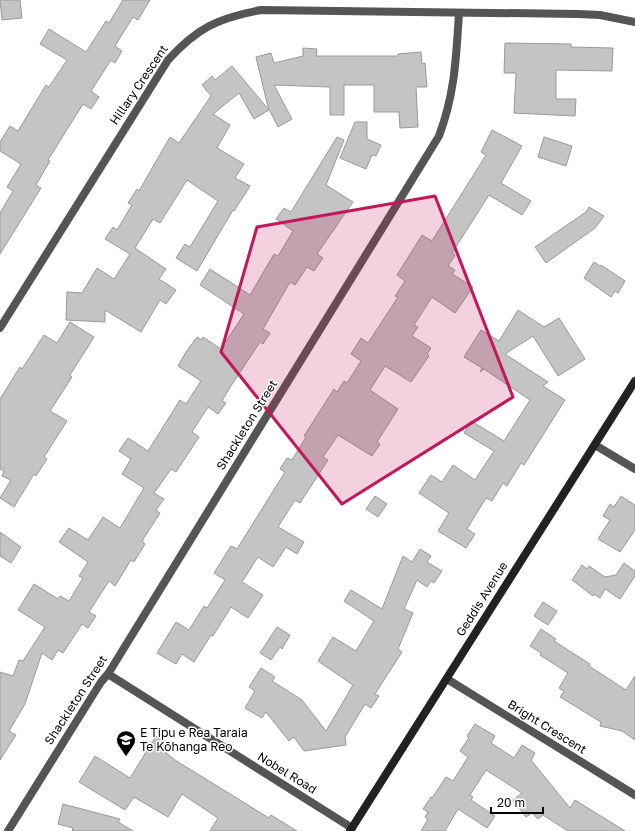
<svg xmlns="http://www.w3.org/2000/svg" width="635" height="831" viewBox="0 0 635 831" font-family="'Golos Text',sans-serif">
	<rect width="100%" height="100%" fill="#fff"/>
	<g fill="#c4c4c4" stroke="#999">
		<path d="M 0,0 L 20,0 L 22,18 L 2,20 Z"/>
		<path d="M 123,0 L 150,0 L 138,20 L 133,17 L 115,46 L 122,51 L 115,63 L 111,60 L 91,91 L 99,97 L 91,109 L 83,104 L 48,160 L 50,161 L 36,185 L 41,188 L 0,254 L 0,213 L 13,191 L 7,187 L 21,164 L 0,151 L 0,142 L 10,126 L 18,131 L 46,85 L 49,87 L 67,60 L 40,44 L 49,29 L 86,52 L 106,21 L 109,23 Z"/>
		<path d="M 505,43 L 571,44 L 571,47 L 613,48 L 612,71 L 556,70 L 556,99 L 576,99 L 575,116 L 514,113 L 516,73 L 504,73 Z"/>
		<path d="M 303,48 L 317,49 L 316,56 L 398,56 L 398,54 L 421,52 L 422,64 L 425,63 L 427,87 L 416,87 L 418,127 L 400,128 L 399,112 L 374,112 L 374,85 L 344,85 L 344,115 L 330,115 L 330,87 L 274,85 L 292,119 L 278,127 L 268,107 L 256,57 L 271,53 L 274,63 L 303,56 Z"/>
		<path d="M 232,66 L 269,110 L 254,119 L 239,93 L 213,114 L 230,125 L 217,148 L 244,164 L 235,178 L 250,186 L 234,211 L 233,210 L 197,271 L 176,258 L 185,244 L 190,247 L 218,201 L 187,180 L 160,223 L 153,219 L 135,248 L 166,269 L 159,279 L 176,290 L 166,304 L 160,300 L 141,332 L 105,310 L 105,322 L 66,320 L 67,292 L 82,293 L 97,268 L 114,279 L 130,254 L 105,239 L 113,227 L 117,230 L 132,205 L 128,203 L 137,189 L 139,191 L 170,137 L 179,143 L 194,121 L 211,96 L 202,85 L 212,76 L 215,80 Z"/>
		<path d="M 355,122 L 367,122 L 367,139 L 381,145 L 376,156 L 372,155 L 366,169 L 340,158 Z"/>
		<path d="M 492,130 L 522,146 L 501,183 L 531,201 L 522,215 L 489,195 L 452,253 L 455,255 L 448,266 L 455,270 L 452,274 L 473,287 L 455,313 L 432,297 L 414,325 L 418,327 L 412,336 L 431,348 L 427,354 L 429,356 L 411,382 L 385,366 L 370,390 L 398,409 L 377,442 L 380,444 L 372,456 L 338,435 L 323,457 L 328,460 L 300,503 L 295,500 L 278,527 L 304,542 L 297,554 L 286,547 L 273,567 L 258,557 L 242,582 L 263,595 L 248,618 L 231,607 L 213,636 L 211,635 L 194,662 L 182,654 L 176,664 L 157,653 L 176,622 L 189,630 L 204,606 L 207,608 L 225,580 L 214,573 L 231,546 L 237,549 L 285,472 L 280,469 L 287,458 L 292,460 L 306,437 L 304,436 L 334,389 L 337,392 L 344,381 L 347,383 L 361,361 L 351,354 L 361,338 L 368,343 L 398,297 L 395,296 L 405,281 L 397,275 L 422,235 L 432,241 L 486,155 L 481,152 Z"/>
		<path d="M 337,137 L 344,140 L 326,185 L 353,202 L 317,254 L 323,258 L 314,271 L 307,267 L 295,285 L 290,282 L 263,329 L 270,333 L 263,344 L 260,342 L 229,389 L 222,401 L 226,403 L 218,414 L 208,407 L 192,432 L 199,437 L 176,472 L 171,469 L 154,493 L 164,499 L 156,510 L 160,513 L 142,541 L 145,544 L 134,562 L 131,560 L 115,586 L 109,581 L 89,612 L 96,616 L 88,628 L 82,624 L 63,653 L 58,650 L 52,660 L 42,653 L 25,704 L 9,731 L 16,735 L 0,760 L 0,672 L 13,676 L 19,660 L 23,661 L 45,627 L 18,610 L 34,584 L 58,599 L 60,596 L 69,601 L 83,578 L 79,576 L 88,562 L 59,542 L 69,528 L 88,540 L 103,517 L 120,528 L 144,488 L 122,474 L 131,459 L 119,451 L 128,438 L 148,451 L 180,400 L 186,404 L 201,381 L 178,366 L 186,352 L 197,337 L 201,340 L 203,337 L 221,349 L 244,314 L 200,285 L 210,269 L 250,295 L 274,254 L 278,256 L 293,231 L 276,219 L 284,208 L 291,212 Z"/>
		<path d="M 544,137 L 572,146 L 566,166 L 538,157 Z"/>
		<path d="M 589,207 L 604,216 L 595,228 L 546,263 L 535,247 L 586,212 Z"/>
		<path d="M 594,262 L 600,266 L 601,265 L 625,281 L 618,293 L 615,291 L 611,297 L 584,278 Z"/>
		<path d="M 518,310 L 544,327 L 559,318 L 585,359 L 558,376 L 533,336 L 505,354 L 548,382 L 543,386 L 565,400 L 524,465 L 521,463 L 507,486 L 503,483 L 492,501 L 486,498 L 467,529 L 475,534 L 466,548 L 438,531 L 449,513 L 419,493 L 431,475 L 442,482 L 453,465 L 475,480 L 494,451 L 464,433 L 471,421 L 504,441 L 530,400 L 484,369 L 480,372 L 482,368 L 464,357 L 481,330 L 499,341 Z"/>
		<path d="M 70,322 L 94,337 L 70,375 L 72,377 L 50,411 L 67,421 L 44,457 L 47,459 L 36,476 L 34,474 L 14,507 L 0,498 L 11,480 L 2,476 L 4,471 L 0,469 L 0,399 L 20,367 L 22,369 L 44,335 L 57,343 Z"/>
		<path d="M 375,496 L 387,504 L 378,517 L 366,509 Z"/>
		<path d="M 621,496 L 635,505 L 635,530 L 620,552 L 598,539 L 610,520 L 603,516 L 610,504 L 614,507 Z"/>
		<path d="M 0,532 L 21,547 L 11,563 L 0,556 Z"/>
		<path d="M 420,549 L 431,556 L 427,562 L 442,571 L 434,583 L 431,581 L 427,587 L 417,580 L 404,609 L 413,613 L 398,649 L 402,652 L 375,694 L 379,696 L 371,708 L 365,704 L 345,737 L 346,745 L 304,751 L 294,737 L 289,741 L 266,712 L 262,718 L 245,708 L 255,691 L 249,687 L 261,668 L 275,677 L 272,681 L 302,700 L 326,731 L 353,685 L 318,661 L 333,637 L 356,651 L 374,621 L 344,601 L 351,590 L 382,609 L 403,556 L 412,562 Z"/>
		<path d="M 624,563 L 635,571 L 635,576 L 620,599 L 605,589 L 600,598 L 594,594 L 593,596 L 572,580 L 582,565 L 587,569 L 589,566 L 605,577 L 616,575 Z"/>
		<path d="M 543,602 L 557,611 L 548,625 L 534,616 Z"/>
		<path d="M 277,627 L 290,635 L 282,649 L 280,647 L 271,660 L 260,653 Z"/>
		<path d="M 541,629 L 556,639 L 554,641 L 590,664 L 589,666 L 626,690 L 635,676 L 635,740 L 622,731 L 600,726 L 601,722 L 560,697 L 564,691 L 559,688 L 568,673 L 540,655 L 541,653 L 530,646 Z"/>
		<path d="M 475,724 L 495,736 L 491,743 L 514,758 L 522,745 L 535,753 L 531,760 L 570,808 L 575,800 L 625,831 L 568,831 L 543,815 L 538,819 L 532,813 L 526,817 L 513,800 L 522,793 L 486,770 L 470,795 L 473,797 L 471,800 L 495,816 L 487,828 L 458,809 L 445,831 L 421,831 L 428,819 L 425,817 L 428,812 L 423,809 L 431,797 L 432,798 L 446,777 L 453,781 L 468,757 L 460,751 L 469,738 L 467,736 Z"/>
		<path d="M 156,736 L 170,745 L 166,753 L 175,760 L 269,818 L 271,815 L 297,831 L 210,831 L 218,818 L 182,794 L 168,817 L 134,797 L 125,810 L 79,782 L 95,756 L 130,778 Z"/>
		<path d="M 63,804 L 120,819 L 118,822 L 133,831 L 72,831 L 73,828 L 58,824 Z"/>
	</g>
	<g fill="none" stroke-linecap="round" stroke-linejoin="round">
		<g stroke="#555" stroke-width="8">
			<path d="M 0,328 L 168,60 C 197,28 218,18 261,10 L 578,14 L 600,15 L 635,22"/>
			<path d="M 595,445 L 635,469"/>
			<path d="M 108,674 L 352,828"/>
			<path d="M 447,679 L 635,795"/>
			<path d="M 8,831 L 101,682 L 108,674 L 439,136 C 455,93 456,59 459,13"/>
		</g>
		<path stroke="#222" stroke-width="8" d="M 350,831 L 635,381"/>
	</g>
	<path fill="#c2185b" fill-opacity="0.2" stroke="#c2185b" stroke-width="3" stroke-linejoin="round" d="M 435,196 L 513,397 L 342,504 L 221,352 L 257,227 Z"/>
	<defs>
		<g id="school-pin" transform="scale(1)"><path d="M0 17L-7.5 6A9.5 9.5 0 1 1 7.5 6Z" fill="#000" stroke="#fff"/><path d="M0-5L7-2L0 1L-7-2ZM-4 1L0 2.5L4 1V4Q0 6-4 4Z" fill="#fff"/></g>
	</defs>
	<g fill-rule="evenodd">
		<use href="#school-pin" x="126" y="740"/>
	</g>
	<g text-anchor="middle" stroke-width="3" stroke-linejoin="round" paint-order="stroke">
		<g font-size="12" fill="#000" stroke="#fff">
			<text transform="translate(139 85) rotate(-56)" y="4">Hillary Crescent</text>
			<text transform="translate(247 425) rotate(-58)" y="4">Shackleton Street</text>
			<text transform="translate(482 599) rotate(-58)" y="4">Geddis Avenue</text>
			<text transform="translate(76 700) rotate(-57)" y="4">Shackleton Street</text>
			<text transform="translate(547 727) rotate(32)" y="4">Bright Crescent</text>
			<text transform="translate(287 773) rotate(32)" y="4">Nobel Road</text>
		</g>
		<g font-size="12" fill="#000" stroke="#fff" text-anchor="start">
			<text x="140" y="737">E Tipu e Rea Taraia<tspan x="140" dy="14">Te Kōhanga Reo</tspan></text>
		</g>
	</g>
	<path d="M491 807v6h52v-6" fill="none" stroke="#000000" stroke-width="2"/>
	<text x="497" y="807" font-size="12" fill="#000000" stroke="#ffffff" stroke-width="3" paint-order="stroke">20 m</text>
</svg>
